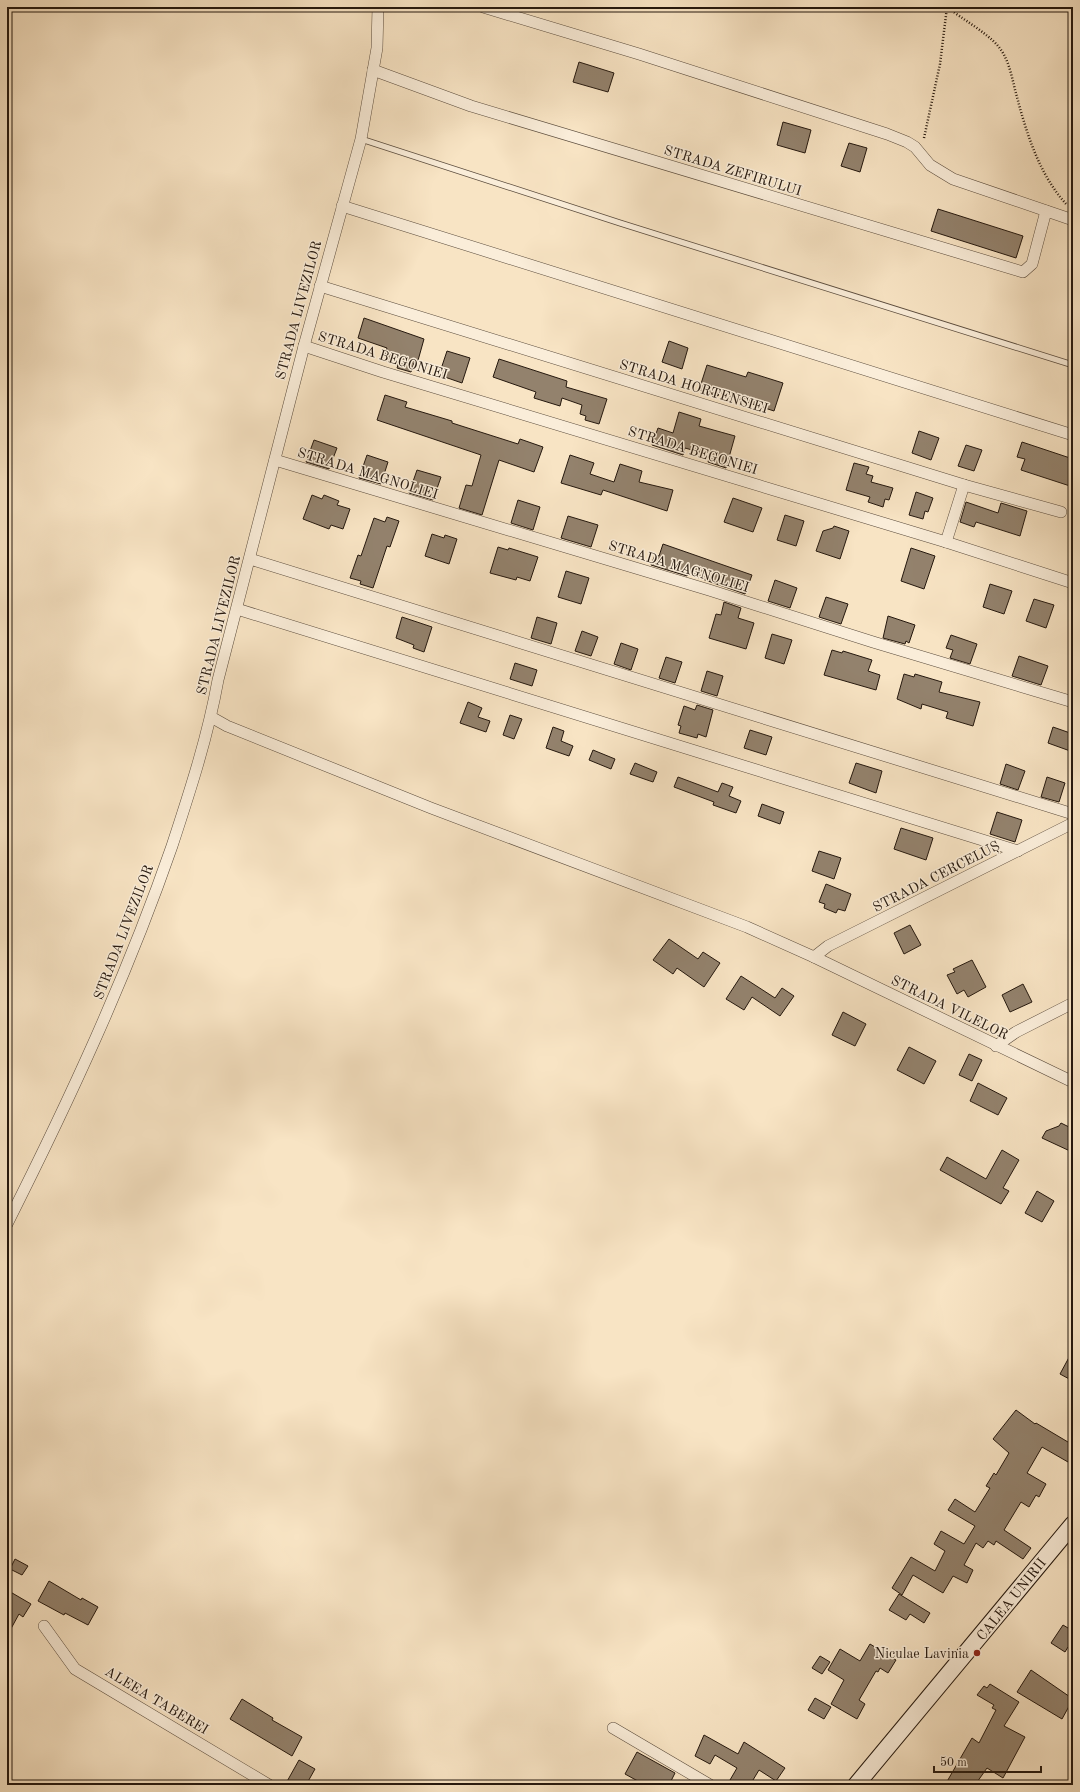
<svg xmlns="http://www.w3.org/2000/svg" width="1080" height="1792" viewBox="0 0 1080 1792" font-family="'Old Standard TT',serif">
	<rect width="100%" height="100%" fill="#f8e4c4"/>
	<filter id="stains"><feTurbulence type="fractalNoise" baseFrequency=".005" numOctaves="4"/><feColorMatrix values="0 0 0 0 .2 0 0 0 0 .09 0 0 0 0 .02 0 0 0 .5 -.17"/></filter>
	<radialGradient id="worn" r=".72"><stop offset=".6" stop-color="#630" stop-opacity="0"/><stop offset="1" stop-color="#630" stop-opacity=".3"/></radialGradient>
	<g fill="#93826d" stroke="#25180e">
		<path d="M 579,62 L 614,73 L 608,92 L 573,82 Z"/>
		<path d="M 783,122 L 811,130 L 805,153 L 777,145 Z"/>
		<path d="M 849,143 L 867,148 L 860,172 L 841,166 Z"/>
		<path d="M 938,209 L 1023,236 L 1016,258 L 931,231 Z"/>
		<path d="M 364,318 L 424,339 L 417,364 L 414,363 L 411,372 L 397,368 L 398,365 L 387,362 L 389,355 L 385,354 L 387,348 L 358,338 Z"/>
		<path d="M 669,341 L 688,348 L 682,369 L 662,362 Z"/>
		<path d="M 447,351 L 470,358 L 462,383 L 439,375 Z"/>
		<path d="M 499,359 L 567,381 L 566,387 L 607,399 L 599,424 L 585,420 L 586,416 L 580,414 L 582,405 L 562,398 L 560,406 L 534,398 L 536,392 L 493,377 Z"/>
		<path d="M 707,365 L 746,377 L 748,372 L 783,383 L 774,411 L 719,393 L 718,396 L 699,390 Z"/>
		<path d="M 385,395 L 407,402 L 405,407 L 452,421 L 452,423 L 518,444 L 520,439 L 543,447 L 534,472 L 499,460 L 482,515 L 459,508 L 466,485 L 472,486 L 481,455 L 377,420 Z"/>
		<path d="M 679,412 L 701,419 L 699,426 L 735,436 L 726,468 L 708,462 L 710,455 L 685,448 L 683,455 L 652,445 L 658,428 L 673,433 Z"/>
		<path d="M 919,431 L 939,438 L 931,460 L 912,453 Z"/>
		<path d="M 314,440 L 337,448 L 329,469 L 306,462 Z"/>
		<path d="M 1022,442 L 1073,459 L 1073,477 L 1070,486 L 1021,470 L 1025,459 L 1017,457 Z"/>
		<path d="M 966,445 L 982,450 L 974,471 L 958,466 Z"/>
		<path d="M 367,455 L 388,462 L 381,484 L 359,478 Z"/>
		<path d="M 570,455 L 594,463 L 590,474 L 614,482 L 620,464 L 642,471 L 639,482 L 673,490 L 667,511 L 603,490 L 601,495 L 561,483 Z"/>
		<path d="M 854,463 L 869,467 L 866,474 L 873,476 L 871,482 L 893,488 L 889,500 L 885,499 L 883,507 L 868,502 L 870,497 L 846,490 Z"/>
		<path d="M 417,470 L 441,477 L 433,500 L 409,493 Z"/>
		<path d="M 916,492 L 933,498 L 928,512 L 925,511 L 923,519 L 909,515 Z"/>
		<path d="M 312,495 L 322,499 L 324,495 L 339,501 L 337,505 L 350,509 L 343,529 L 331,525 L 329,529 L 303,519 Z"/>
		<path d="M 733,498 L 762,508 L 753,532 L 724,522 Z"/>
		<path d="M 518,500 L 540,507 L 533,530 L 511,523 Z"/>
		<path d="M 966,502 L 998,513 L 1001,503 L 1027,511 L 1020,536 L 976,522 L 974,527 L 960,522 Z"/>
		<path d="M 785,515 L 804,521 L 796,546 L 777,540 Z"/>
		<path d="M 568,516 L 598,525 L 591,547 L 561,538 Z"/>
		<path d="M 387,517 L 399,521 L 390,547 L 387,546 L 373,588 L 360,584 L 361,581 L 350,578 L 358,555 L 361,556 L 374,518 L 385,522 Z"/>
		<path d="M 834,526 L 849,531 L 840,559 L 816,551 L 823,531 L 833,528 Z"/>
		<path d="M 432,534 L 444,538 L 445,535 L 457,539 L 449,564 L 425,556 Z"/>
		<path d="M 663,544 L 752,575 L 745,594 L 688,574 L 687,576 L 651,565 L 655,555 L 659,556 Z"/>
		<path d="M 498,547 L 508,550 L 509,548 L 538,557 L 530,581 L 517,577 L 516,580 L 490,573 Z"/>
		<path d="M 911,548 L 935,556 L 924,589 L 901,581 Z"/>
		<path d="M 566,571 L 589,578 L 581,604 L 558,597 Z"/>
		<path d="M 775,580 L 797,588 L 790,608 L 768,601 Z"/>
		<path d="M 990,584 L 1012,591 L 1004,614 L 983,607 Z"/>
		<path d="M 826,597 L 848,604 L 841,624 L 819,617 Z"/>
		<path d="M 1034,599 L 1054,605 L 1046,628 L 1026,621 Z"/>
		<path d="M 724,602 L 741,608 L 738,618 L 754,623 L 746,649 L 709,638 L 716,614 L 721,615 Z"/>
		<path d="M 888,616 L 915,625 L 909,643 L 906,641 L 905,644 L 883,638 Z"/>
		<path d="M 402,617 L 432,627 L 424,652 L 413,648 L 414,645 L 396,638 Z"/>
		<path d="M 537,617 L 557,623 L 551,644 L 531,638 Z"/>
		<path d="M 582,631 L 598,637 L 591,656 L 575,651 Z"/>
		<path d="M 772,634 L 792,640 L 784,664 L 765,658 Z"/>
		<path d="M 951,635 L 977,644 L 970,664 L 950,658 L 953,650 L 946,648 Z"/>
		<path d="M 621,643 L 638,649 L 631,670 L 614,664 Z"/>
		<path d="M 832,650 L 842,653 L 843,651 L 872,660 L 868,671 L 880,675 L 876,690 L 824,675 Z"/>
		<path d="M 1019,656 L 1048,666 L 1041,685 L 1012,676 Z"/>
		<path d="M 666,657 L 682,662 L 675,683 L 659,678 Z"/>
		<path d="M 515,663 L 537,670 L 532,686 L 510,679 Z"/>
		<path d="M 707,671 L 723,676 L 717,696 L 701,691 Z"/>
		<path d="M 904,674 L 914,677 L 915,674 L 942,682 L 939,692 L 980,702 L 973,726 L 946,718 L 948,712 L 922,704 L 921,709 L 897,699 Z"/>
		<path d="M 468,702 L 482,708 L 478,717 L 490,721 L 486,732 L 460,723 Z"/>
		<path d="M 697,705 L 713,710 L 706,737 L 698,734 L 697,738 L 679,733 L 681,726 L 678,725 L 684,706 L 695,710 Z"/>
		<path d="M 510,715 L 522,719 L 514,739 L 503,735 Z"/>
		<path d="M 553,727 L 564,731 L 561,741 L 573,746 L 569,756 L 546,748 Z"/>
		<path d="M 1053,727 L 1073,734 L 1073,752 L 1048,743 Z"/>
		<path d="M 750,730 L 772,737 L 766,755 L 744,748 Z"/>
		<path d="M 593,750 L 615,759 L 611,769 L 589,760 Z"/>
		<path d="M 635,763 L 657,772 L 653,782 L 630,774 Z"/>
		<path d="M 856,763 L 882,771 L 876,793 L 849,783 Z"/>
		<path d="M 1006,764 L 1025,771 L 1018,790 L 1000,784 Z"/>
		<path d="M 678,777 L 718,792 L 722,783 L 733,787 L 729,796 L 741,801 L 736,813 L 713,805 L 714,802 L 674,787 Z"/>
		<path d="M 1047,777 L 1065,783 L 1059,802 L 1041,797 Z"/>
		<path d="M 762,804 L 784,812 L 780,824 L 758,816 Z"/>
		<path d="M 997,812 L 1022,820 L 1015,842 L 990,834 Z"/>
		<path d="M 901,828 L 933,838 L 926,860 L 894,849 Z"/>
		<path d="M 819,851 L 841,858 L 834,879 L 812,871 Z"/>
		<path d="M 826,884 L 851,894 L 845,911 L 838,909 L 836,913 L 824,908 L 825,904 L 819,902 Z"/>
		<path d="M 910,925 L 921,945 L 904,954 L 894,933 Z"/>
		<path d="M 669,939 L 698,959 L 703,952 L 720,963 L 704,987 L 677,968 L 673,974 L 653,960 Z"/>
		<path d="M 972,960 L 986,987 L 968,997 L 964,990 L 957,994 L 947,975 L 955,972 L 953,969 Z"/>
		<path d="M 741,976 L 775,998 L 782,988 L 794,996 L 780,1016 L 752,997 L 744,1010 L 726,999 Z"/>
		<path d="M 1023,984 L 1032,1002 L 1010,1012 L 1002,995 Z"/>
		<path d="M 843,1012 L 866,1024 L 855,1046 L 832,1035 Z"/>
		<path d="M 909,1047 L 936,1061 L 924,1084 L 897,1070 Z"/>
		<path d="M 969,1054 L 982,1060 L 972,1081 L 959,1075 Z"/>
		<path d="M 978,1083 L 1007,1098 L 998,1115 L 970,1101 Z"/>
		<path d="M 1061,1123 L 1073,1129 L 1073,1144 L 1070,1151 L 1042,1138 L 1046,1131 L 1059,1126 Z"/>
		<path d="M 1002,1150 L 1019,1160 L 1003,1188 L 1009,1191 L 1001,1204 L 940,1170 L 947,1157 L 986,1179 Z"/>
		<path d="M 1037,1191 L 1054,1201 L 1042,1222 L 1025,1213 Z"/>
		<path d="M 1073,1350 L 1073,1381 L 1060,1374 Z"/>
		<path d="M 1016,1410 L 1035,1424 L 1036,1423 L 1073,1445 L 1073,1454 L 1068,1462 L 1042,1447 L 1027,1473 L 1046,1484 L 1039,1497 L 1036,1495 L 1029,1507 L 1021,1502 L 1004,1530 L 1031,1548 L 1023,1559 L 996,1541 L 994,1545 L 988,1541 L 983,1548 L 976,1543 L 964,1565 L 973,1570 L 967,1583 L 953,1576 L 943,1593 L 913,1575 L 902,1595 L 892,1588 L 911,1557 L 935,1571 L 945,1551 L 934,1544 L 941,1531 L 964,1544 L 975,1526 L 948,1510 L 955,1499 L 975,1512 L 990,1488 L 986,1486 L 994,1473 L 996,1475 L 1009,1453 L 993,1439 Z"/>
		<path d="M 15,1559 L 28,1566 L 22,1575 L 10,1569 Z"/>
		<path d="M 49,1581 L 81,1600 L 82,1598 L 98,1607 L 88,1625 L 65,1613 L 64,1615 L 38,1601 Z"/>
		<path d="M 7,1590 L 31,1604 L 23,1617 L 19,1614 L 7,1636 Z"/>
		<path d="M 899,1594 L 930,1613 L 924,1623 L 910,1614 L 906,1620 L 889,1610 Z"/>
		<path d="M 1063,1625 L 1073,1631 L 1073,1650 L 1068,1647 L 1065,1652 L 1051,1643 Z"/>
		<path d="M 870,1644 L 896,1660 L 888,1673 L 880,1668 L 878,1672 L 876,1671 L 859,1700 L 865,1704 L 857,1719 L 831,1704 L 844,1680 L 828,1670 L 840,1649 L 860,1661 Z"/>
		<path d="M 820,1656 L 830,1662 L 822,1674 L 812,1668 Z"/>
		<path d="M 1031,1670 L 1073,1699 L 1062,1719 L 1017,1692 Z"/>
		<path d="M 990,1684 L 1019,1702 L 1004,1726 L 1025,1737 L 1003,1778 L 987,1768 L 975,1785 L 945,1785 L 972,1738 L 979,1743 L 996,1710 L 992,1708 L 994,1705 L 977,1695 L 984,1686 L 987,1688 Z"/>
		<path d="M 815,1698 L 831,1707 L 824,1719 L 808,1710 Z"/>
		<path d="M 242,1699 L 273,1718 L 272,1720 L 302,1737 L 292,1756 L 230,1719 Z"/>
		<path d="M 704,1735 L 738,1754 L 744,1742 L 785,1768 L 776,1781 L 759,1770 L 750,1785 L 739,1785 L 730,1780 L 737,1768 L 715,1755 L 710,1764 L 695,1756 Z"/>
		<path d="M 637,1752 L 675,1773 L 669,1785 L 645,1785 L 625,1774 Z"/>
		<path d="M 299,1760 L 315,1769 L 306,1785 L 285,1785 Z"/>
	</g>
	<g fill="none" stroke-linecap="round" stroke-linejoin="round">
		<g stroke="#5a4b3c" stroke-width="7">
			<path id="service" d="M 361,139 L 620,223 L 1073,365"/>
		</g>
		<g stroke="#5a4b3c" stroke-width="12">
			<g id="minor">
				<path d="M 483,7 L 639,54 L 887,134 L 907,142 L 915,147 L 930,165 L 953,179 L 1073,220"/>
				<path d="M 373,70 L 471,106 L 1023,272 L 1032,264 L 1046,211"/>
				<path d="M 342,206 L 1073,435"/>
				<path d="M 320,286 L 964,485 L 1061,512"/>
				<path d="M 304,346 L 383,372 L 946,542 L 1073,583"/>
				<path d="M 275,460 L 709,590 L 873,642 L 1073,702"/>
				<path d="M 946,542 L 964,485"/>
				<path d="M 250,559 L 1073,814"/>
				<path d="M 237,609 L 1018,851"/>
				<path d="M 211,717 L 227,726 L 431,808 L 747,927 L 814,957 L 1073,1082"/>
				<path d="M 814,957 L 828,946 L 1073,823"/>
				<path d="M 996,1046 L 1016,1032 L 1073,1003"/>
				<path d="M 7,1224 C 69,1101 127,976 172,846 C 190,791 208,736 218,680 L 304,346 L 361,139 L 377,48 L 378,7"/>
				<path d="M 44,1626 L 75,1669 L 269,1785"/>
				<path d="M 613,1728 L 710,1785"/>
			</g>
		</g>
		<g stroke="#25180e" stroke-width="18">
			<path id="secondary" d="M 856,1785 L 1073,1524"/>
		</g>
		<g stroke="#25180e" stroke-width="2.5" stroke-dasharray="1 2" stroke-linecap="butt">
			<path d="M 947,7 C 962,19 986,32 998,46 C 1010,60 1012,80 1017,97 C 1027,135 1040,176 1067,205"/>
			<path d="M 924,138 L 940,64 L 947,7"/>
		</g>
		<use href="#service" stroke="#faedd9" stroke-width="5.5"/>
		<use href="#minor" stroke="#faedd9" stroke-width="11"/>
		<use href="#secondary" stroke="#faedd9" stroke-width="16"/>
	</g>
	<circle fill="#8f2418" stroke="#faedd9" stroke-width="1.5" cx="977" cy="1653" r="4"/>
	<g text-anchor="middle" stroke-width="3" stroke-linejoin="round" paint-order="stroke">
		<g font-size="14" fill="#25180e" stroke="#faedd9">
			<text transform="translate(733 170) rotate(17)" y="5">STRADA ZEFIRULUI</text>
			<text transform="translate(298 310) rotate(-75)" y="5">STRADA LIVEZILOR</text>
			<text transform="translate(383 355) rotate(17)" y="5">STRADA BEGONIEI</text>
			<text transform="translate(694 386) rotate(17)" y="5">STRADA HORTENSIEI</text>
			<text transform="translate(693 450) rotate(17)" y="5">STRADA BEGONIEI</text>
			<text transform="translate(368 473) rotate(17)" y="5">STRADA MAGNOLIEI</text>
			<text transform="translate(679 566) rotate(17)" y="5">STRADA MAGNOLIEI</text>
			<text transform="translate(218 625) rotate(-76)" y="5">STRADA LIVEZILOR</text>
			<text transform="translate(936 876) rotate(-27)" y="5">STRADA CERCELUȘ</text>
			<text transform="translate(123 932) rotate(-69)" y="5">STRADA LIVEZILOR</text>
			<text transform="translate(950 1007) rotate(26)" y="5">STRADA VILELOR</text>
			<text transform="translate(1011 1599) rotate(-51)" y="5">CALEA UNIRII</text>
			<text transform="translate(157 1700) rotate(31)" y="5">ALEEA TABEREI</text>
		</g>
		<g font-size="14" fill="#25180e" stroke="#faedd9" text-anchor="end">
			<text x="969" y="1658">Niculae Lavinia</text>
		</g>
	</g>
	<rect width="1080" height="1792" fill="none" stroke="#f8e4c4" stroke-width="24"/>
	<rect x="8" y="8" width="1064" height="1776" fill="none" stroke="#25180e" stroke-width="2"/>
	<rect x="12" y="12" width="1056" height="1768" fill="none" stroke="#25180e"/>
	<path d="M934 1766v6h107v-6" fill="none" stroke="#25180e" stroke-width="2"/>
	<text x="940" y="1766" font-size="12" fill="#25180e" stroke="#faedd9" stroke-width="3" paint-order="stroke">50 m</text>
	<rect width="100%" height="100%" filter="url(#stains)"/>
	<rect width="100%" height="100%" fill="url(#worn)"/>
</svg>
